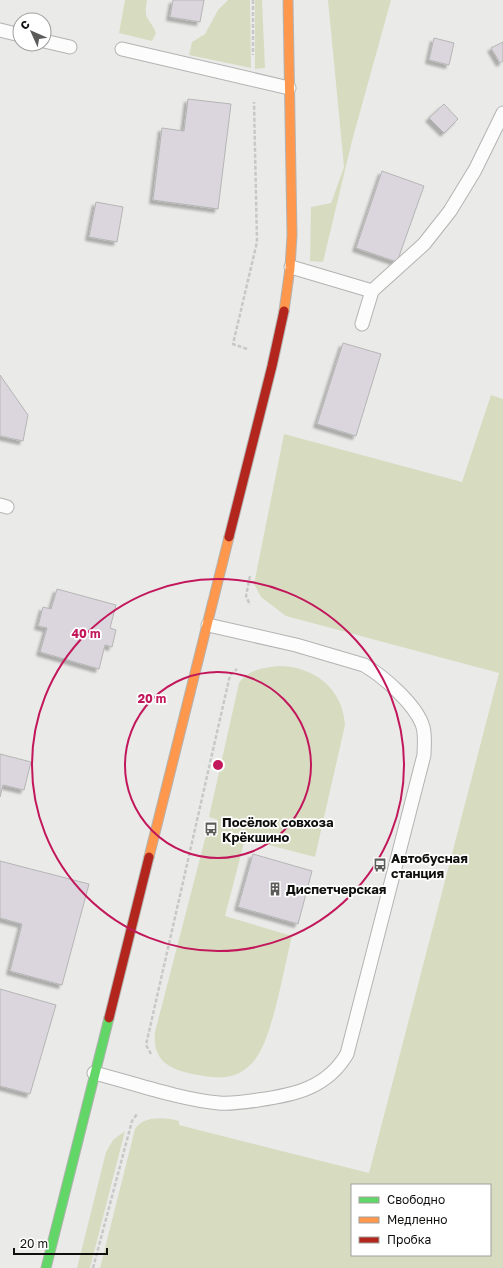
<svg xmlns="http://www.w3.org/2000/svg" width="503" height="1268" viewBox="0 0 503 1268" font-family="'Golos Text',sans-serif">
	<defs>
		<filter id="shadow"><feDropShadow dx="-3.5" dy="3.5" stdDeviation="1" flood-color="#0004"/></filter>
	</defs>
	<rect width="100%" height="100%" fill="#eaebe8"/>
	<g fill="#d7dcc1" fill-rule="evenodd">
		<path d="M 125,0 L 147,0 C 143,22 150,17 156,33 L 152,41 L 119,33 Z"/>
		<path d="M 228,0 L 250,0 L 251,68 L 189,55 L 192,42 L 205,34 L 218,10 Z"/>
		<path d="M 255,0 L 262,0 L 265,68 L 255,69 Z"/>
		<path d="M 328,0 L 391,0 L 352,141 L 323,262 L 310,261 L 311,207 L 331,203 L 344,167 Z"/>
		<path d="M 491,395 L 503,399 L 503,1268 L 100,1268 L 135,1129 C 143,1116 165,1117 179,1121 L 179,1125 L 369,1173 L 499,673 L 286,616 L 261,597 L 254,584 L 284,434 L 462,482 ZM 352,1185 L 490,1185 L 490,1255 L 352,1255 Z"/>
		<path d="M 279,666 C 314,666 343,689 345,725 L 315,857 L 245,839 L 225,916 L 292,936 C 284,967 273,1038 254,1061 C 238,1080 220,1079 198,1075 C 172,1070 152,1063 155,1032 L 206,835 L 214,836 L 218,820 L 209,817 L 239,683 C 249,669 263,668 279,666 Z"/>
		<path d="M 125,1131 L 90,1268 L 77,1268 L 106,1152 L 113,1140 Z"/>
	</g>
	<g fill="#dbd6dd" stroke="#b5b5b5" filter="url(#shadow)">
		<path d="M 173,0 L 204,0 L 200,22 L 170,17 Z"/>
		<path d="M 434,38 L 454,43 L 449,65 L 429,60 Z"/>
		<path d="M 503,42 L 503,61 L 500,63 L 491,48 Z"/>
		<path d="M 188,99 L 231,104 L 218,209 L 153,200 L 162,128 L 184,131 Z"/>
		<path d="M 444,104 L 458,119 L 444,133 L 429,118 Z"/>
		<path d="M 382,171 L 424,186 L 397,262 L 356,248 Z"/>
		<path d="M 96,202 L 123,207 L 117,242 L 89,237 Z"/>
		<path d="M 343,343 L 381,354 L 356,436 L 317,424 Z"/>
		<path d="M 0,375 L 28,415 L 23,441 L 0,436 Z"/>
		<path d="M 57,589 L 116,605 L 110,628 L 116,630 L 112,647 L 105,645 L 99,669 L 40,652 L 47,628 L 38,626 L 43,607 L 51,609 Z"/>
		<path d="M 0,754 L 31,762 L 24,790 L 3,785 L 0,797 Z"/>
		<path d="M 253,854 L 312,871 L 298,924 L 238,907 Z"/>
		<path d="M 0,861 L 89,884 L 62,985 L 10,971 L 22,924 L 0,918 Z"/>
		<path d="M 0,989 L 56,1005 L 30,1094 L 0,1086 Z"/>
	</g>
	<g fill="none" stroke-linecap="round" stroke-linejoin="round">
		<g stroke="#b3b3b2" stroke-width="15">
			<g id="lane">
				<path d="M 0,30 L 20,35"/>
				<path d="M 44,41 L 70,47"/>
				<path d="M 122,49 L 289,88"/>
				<path d="M 291,267 L 372,291"/>
				<path d="M 362,324 L 372,291 L 424,244 L 450,211 L 475,170 L 503,113"/>
				<path d="M 0,505 L 7,507"/>
				<path d="M 94,1073 C 134,1083 178,1099 219,1103 C 232,1104 245,1102 258,1100 C 294,1095 327,1088 347,1054 L 424,755 C 424,746 426,733 422,724 C 414,703 383,676 364,665 L 296,645 L 208,625"/>
			</g>
		</g>
		<g stroke="#b3b3b2" stroke-width="11">
			<path id="fast" d="M 46,1268 L 109,1018"/>
		</g>
		<g stroke="#b3b3b2" stroke-width="11">
			<g id="slow">
				<path d="M 284,311 L 290,268 L 292,235 L 288,0"/>
				<path d="M 149,857 L 229,537"/>
			</g>
		</g>
		<g stroke="#b3b3b2" stroke-width="11">
			<g id="jam">
				<path d="M 229,537 L 272,366 L 284,311"/>
				<path d="M 109,1018 L 149,857"/>
			</g>
		</g>
		<g stroke="#c8c8c8" stroke-width="2.5" stroke-dasharray="4 2" stroke-linecap="butt">
			<path d="M 253,0 L 253,55"/>
			<path d="M 247,349 L 233,344 L 257,242 L 254,102"/>
			<path d="M 250,576 L 246,596 L 250,605"/>
			<path d="M 151,1054 L 146,1045 L 230,675 L 237,669"/>
			<path d="M 93,1268 L 132,1121 L 137,1114"/>
		</g>
		<use href="#lane" stroke="#fcfcfc" stroke-width="13"/>
		<use href="#fast" stroke="#63d668" stroke-width="9"/>
		<use href="#slow" stroke="#ff974d" stroke-width="9"/>
		<use href="#jam" stroke="#b3261e" stroke-width="9"/>
	</g>
	<g fill="none" stroke="#c2185b" stroke-width="2">
		<circle cx="218" cy="765" r="93"/>
		<circle cx="218" cy="765" r="186"/>
	</g>
	<defs>
		<g id="bus-bare" transform="scale(1.08)"><path d="M-5-6H5V4H4V6H2V4H-2V6H-4V4H-5ZM-3.5-4V0h7V-4ZM-3.5 1.2v1.5H-2V1.2ZM2 1.2v1.5H3.5V1.2Z" fill="#5c5c5a" stroke="#fff" stroke-width="2.5" paint-order="stroke"/></g>
		<g id="building-bare" transform="scale(1.08)"><path d="M-4-6H4V6H1V3H-1V6H-4ZM-2.5-4.3h1.7v1.8h-1.7ZM.8-4.3h1.7v1.8H.8ZM-2.5-1h1.7V.8h-1.7ZM.8-1h1.7V.8H.8Z" fill="#5c5c5a" stroke="#fff" stroke-width="2.5" paint-order="stroke"/></g>
	</defs>
	<g fill-rule="evenodd">
		<use href="#bus-bare" x="211" y="829"/>
		<use href="#bus-bare" x="380" y="865"/>
		<use href="#building-bare" x="275" y="889"/>
	</g>
	<g text-anchor="middle" stroke-width="3.5" stroke-linejoin="round" paint-order="stroke">
		<g font-size="13" font-weight="bold" fill="#0f0f0d" stroke="#fff" text-anchor="start">
			<text x="222" y="827">Посёлок совхоза<tspan x="222" dy="15">Крёкшино</tspan></text>
			<text x="391" y="863">Автобусная<tspan x="391" dy="15">станция</tspan></text>
			<text x="286" y="894">Диспетчерская</text>
		</g>
	</g>
	<circle cx="218" cy="765" r="6" fill="#c2185b" stroke="#fff" stroke-width="2"/>
	<g font-size="12" text-anchor="middle" font-weight="bold" fill="#c2185b" stroke="#fff" stroke-width="3.5" stroke-linejoin="round" paint-order="stroke">
		<text x="86" y="638">40 m</text>
		<text x="152" y="703">20 m</text>
	</g>
	<rect x="351" y="1184" width="140" height="72" fill="#ffffff" stroke="#9f9f9e"/>
	<rect x="359" y="1197" width="20" height="6" fill="#63d668" stroke="#9f9f9e"/>
	<text x="387" y="1204" font-size="12" fill="#0f0f0d">Свободно</text>
	<rect x="359" y="1217" width="20" height="6" fill="#ff974d" stroke="#9f9f9e"/>
	<text x="387" y="1224" font-size="12" fill="#0f0f0d">Медленно</text>
	<rect x="359" y="1237" width="20" height="6" fill="#b3261e" stroke="#9f9f9e"/>
	<text x="387" y="1244" font-size="12" fill="#0f0f0d">Пробка</text>
	<g transform="translate(32 32) rotate(315)"><circle r="19" fill="#ffffff" stroke="#9f9f9e"/>
	<path d="M0-3L7 15L0 10L-7 15Z" fill="#5c5c5a"/>
	<text y="-6" font-size="11" font-weight="bold" text-anchor="middle" fill="#0f0f0d">С</text>
	</g>
	<path d="M14 1248v6h93v-6" fill="none" stroke="#0f0f0d" stroke-width="2"/>
	<text x="20" y="1248" font-size="12" fill="#0f0f0d" stroke="#ffffff" stroke-width="3" paint-order="stroke">20 m</text>
</svg>
